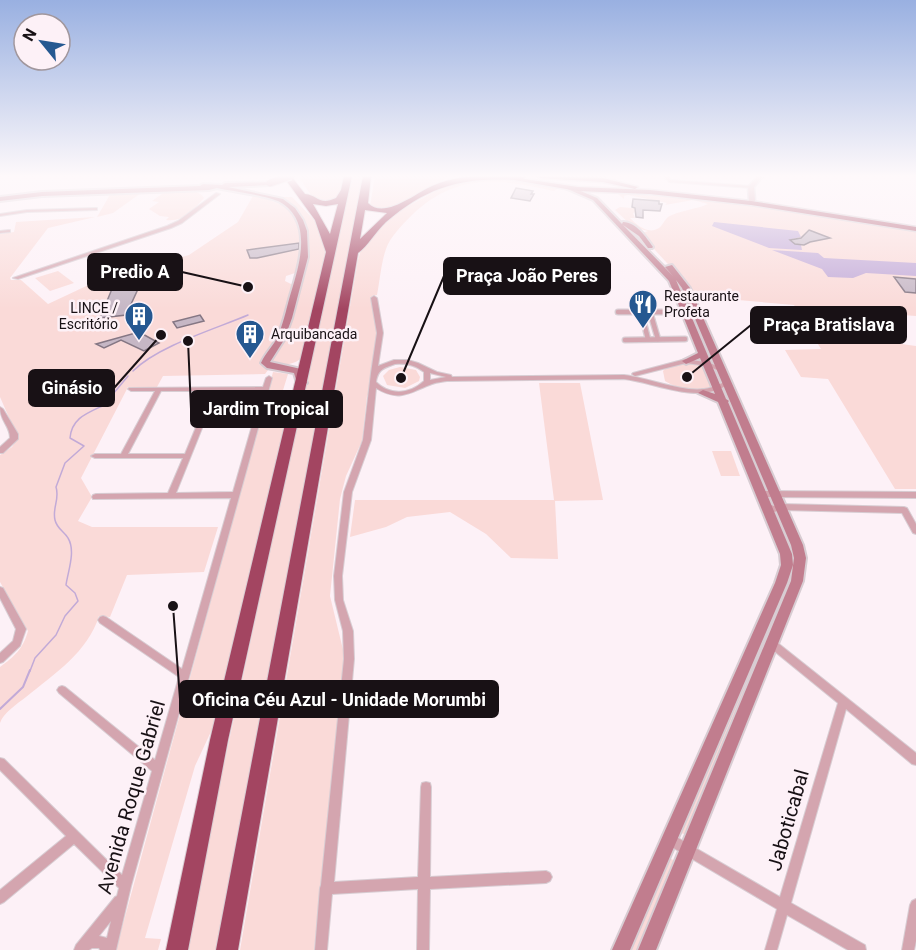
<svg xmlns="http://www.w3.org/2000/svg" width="916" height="950" viewBox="0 0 916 950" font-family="Roboto,sans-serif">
	<rect width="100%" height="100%" fill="#fdf1f7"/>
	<g fill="#fadad8">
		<path d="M 302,176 L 345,176 L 339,197 L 327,202 L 313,198 L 300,179 Z"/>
		<path d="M 351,176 L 363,176 L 219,950 L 184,950 Z"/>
		<path d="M 375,176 L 448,176 L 448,177 C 428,189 392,215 370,206 Z"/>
		<path d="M 491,177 L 530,181 L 557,189 L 554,191 C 498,178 455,173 411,216 C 402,225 390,237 386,249 C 381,263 380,280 377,295 L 372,296 L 379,334 L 370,393 L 367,396 L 362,441 L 346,476 L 340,499 L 330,596 L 345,658 L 314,950 L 240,950 L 358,260 L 361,250 L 379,225 L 401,210 L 447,185 Z"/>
		<path d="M 166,191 C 179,191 197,187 204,198 C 192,211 184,222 166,220 L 169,217 L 160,216 L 149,209 L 159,202 L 152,201 Z"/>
		<path d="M 111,193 L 141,193 L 113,213 L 97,217 Z"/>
		<path d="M 617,193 L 732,202 L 916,230 L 916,316 L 862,312 L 870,329 L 887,342 L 916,346 L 916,489 L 895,489 L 828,379 L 801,377 L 785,350 L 821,349 L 794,305 L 692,296 L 678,275 L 644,238 L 643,233 L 648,231 L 633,227 L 615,210 L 620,207 L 643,209 L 633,213 L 635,218 L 630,218 C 637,225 648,235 659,228 C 664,224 665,217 672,215 C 683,210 697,209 708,204 L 693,200 L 665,205 L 667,203 L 628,195 L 624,196 L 624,199 Z"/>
		<path d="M 253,196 C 305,206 307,227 295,273 L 286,276 L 285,281 L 293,285 L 277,338 L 259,364 L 268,370 L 265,374 L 163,376 L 157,387 L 128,387 L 81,478 L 92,497 L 78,521 L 92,527 L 218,527 L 204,572 L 127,575 L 110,617 L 99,616 C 88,652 54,674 26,697 C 17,704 3,713 0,723 L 0,667 C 15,656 23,649 28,631 L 0,582 L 0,455 L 12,447 L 18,438 L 0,397 L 0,234 L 14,232 L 16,222 L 95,217 L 48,228 L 10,278 L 11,280 L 21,280 L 48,304 L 114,273 L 135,270 L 189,255 L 238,222 Z"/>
		<path d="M 274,197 L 292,197 L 322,228 L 327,249 L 302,357 C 295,365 284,365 274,365 L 270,359 C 289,338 291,322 299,296 C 310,259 322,213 274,197 Z"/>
		<path d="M 58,271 L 74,283 L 50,291 L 35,278 Z"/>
		<path d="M 684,363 L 706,365 L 715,385 C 699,393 680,390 665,381 L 663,371 L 667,367 Z"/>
		<path d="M 400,367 L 416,370 L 420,377 L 419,381 L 405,388 L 387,385 L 383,376 L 389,370 Z"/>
		<path d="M 273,372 L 288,374 L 280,400 L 291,401 L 214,725 L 195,766 L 145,938 L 161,939 L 158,950 L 116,950 Z"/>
		<path d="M 539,383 L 580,383 L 603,500 L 555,501 L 558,559 L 511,558 L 486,534 L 450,512 L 407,517 L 386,527 L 350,537 L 355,500 L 554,500 Z"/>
		<path d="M 712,451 L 731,451 L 740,476 L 721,476 Z"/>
		<path d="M 775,513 L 780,514 L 796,551 L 794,576 L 688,835 L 680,833 L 680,828 L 789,550 Z"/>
		<path d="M 670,858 L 676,862 L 639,950 L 630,950 Z"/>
	</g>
	<g fill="#c2aad7">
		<path d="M 714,222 L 798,231 L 801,237 L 792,239 L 791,241 L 801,245 L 802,250 L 769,248 L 712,226 Z"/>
		<path d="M 772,250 L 818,253 L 824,258 L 916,263 L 916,276 L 866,273 L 853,278 L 828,277 L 822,269 Z"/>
	</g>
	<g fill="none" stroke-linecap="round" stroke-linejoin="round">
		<g stroke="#c2aad7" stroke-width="1.5">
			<path d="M 133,371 C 158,346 215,329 248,315"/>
			<path d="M 30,671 L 35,658 L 56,635 L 65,616 L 78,601 L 75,593 L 66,585 C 68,571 76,551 68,538 C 64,531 57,529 55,520 C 52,508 60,499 56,487 L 65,463 L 84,446 L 70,438 C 72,415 92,412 110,402 L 113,394 L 128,376"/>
		</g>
		<path stroke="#c2aad7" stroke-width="2" d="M 0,709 L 23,687 L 30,670"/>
	</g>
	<g fill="#c6b7c5" stroke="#857784" stroke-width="1.5">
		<path d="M 516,188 L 533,191 L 531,194 L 534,194 L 530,201 L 511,198 Z"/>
		<path d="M 633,199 L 659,201 L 659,204 L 662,204 L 660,211 L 643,210 L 643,218 L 636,217 L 635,208 L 632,207 Z"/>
		<path d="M 809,230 L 830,238 L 810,242 L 804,245 L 795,244 L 790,240 L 801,238 Z"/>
		<path d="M 299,243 L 299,249 L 257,258 L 250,258 L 247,250 Z"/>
		<path d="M 894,277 L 916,279 L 916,293 L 905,292 Z"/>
		<path d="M 114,284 L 117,290 L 138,289 L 126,315 L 100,318 Z"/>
		<path d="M 200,315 L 204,321 L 177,328 L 173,322 Z"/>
		<path d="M 139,332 L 159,343 L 144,351 L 121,340 L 104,348 L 96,344 Z"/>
	</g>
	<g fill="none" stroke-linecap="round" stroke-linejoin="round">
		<g stroke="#d8cdd3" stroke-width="7">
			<g id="pedestrian">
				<path d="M 618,312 L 641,312 L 648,339"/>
				<path d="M 658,339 L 650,312 L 675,312"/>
				<path d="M 625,340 L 685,339"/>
			</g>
		</g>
		<g stroke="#d8cdd3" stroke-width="2">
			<g id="minor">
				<path d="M 664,176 L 668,176 L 670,180 L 751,186 L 753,187 L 751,188 L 669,182 Z"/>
				<path d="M 216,193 L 220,194 L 182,223 L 171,228 L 18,279 L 13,278 L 167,226 L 178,221 Z"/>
				<path d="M 95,208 L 97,208 L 97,210 L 27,212 L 0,216 L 0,214 L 27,210 Z"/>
				<path d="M 8,230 L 10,230 L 10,232 L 0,233 L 0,231 Z"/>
				<path d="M 374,296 L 377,298 L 383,333 L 378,366 L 394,360 L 408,360 L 418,363 L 437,372 L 451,375 L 452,377 L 624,375 C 649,378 681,392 704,389 C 713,388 719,384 727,381 L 730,383 C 699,406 658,383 624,379 L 447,381 C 442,382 437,382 432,384 C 410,392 400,403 376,388 L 371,440 L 352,492 L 342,576 L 343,600 L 353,631 L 354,659 L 334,882 L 418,877 L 421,787 L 422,783 L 426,782 L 430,783 L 431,787 L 430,877 L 546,871 L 550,873 L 552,877 L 550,881 L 546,883 L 430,889 L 429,950 L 417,950 L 418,889 L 332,894 L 327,950 L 315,950 L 320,888 L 321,885 L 344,659 L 343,631 L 335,600 L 334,576 L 344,492 L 363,440 L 371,373 L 377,333 L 371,298 ZM 395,364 C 406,363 415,365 424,372 L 424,381 C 410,394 390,396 376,382 C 378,369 384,368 395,364 ZM 430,373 L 446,377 L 430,380 Z"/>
				<path d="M 686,359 L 710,363 L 723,369 L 720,371 L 707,366 L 686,363 L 635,376 L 632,374 L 633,373 Z"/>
				<path d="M 269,376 L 272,378 L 131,886 L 116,950 L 100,950 L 99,948 L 92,948 L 89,950 L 74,950 L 76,945 L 115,897 L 117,896 L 119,888 L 74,844 L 4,902 L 0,904 L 0,890 L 66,836 L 0,770 L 0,758 L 4,759 L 122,875 L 152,771 L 59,693 L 57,690 L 59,687 L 62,686 L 65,687 L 155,760 L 179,677 L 100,623 L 98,620 L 100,617 L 103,616 L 106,617 L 182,669 L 231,498 L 93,499 L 92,497 L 93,495 L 96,494 L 168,493 L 183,458 L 95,458 L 91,456 L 95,454 L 121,454 L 155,391 L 131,391 L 128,389 L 129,388 L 263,387 L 266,378 ZM 161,391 L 211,391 L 185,454 L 128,454 ZM 217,391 L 262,391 L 233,492 L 176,493 ZM 111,921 L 107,938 L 99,936 Z"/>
				<path d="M 0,407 L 3,409 L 18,434 L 18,439 L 3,453 L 0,453 L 0,447 L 10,438 C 10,426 0,421 0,407 Z"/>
				<path d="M 763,491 L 916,492 L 916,498 L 763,497 L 759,494 Z"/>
				<path d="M 768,504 L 774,506 L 781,504 L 904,507 L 907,508 L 916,524 L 916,534 L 913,533 L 902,513 L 781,510 L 774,512 L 765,509 L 764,507 Z"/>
				<path d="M 0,587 L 3,588 L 26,629 L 20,646 L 3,662 L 0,663 L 0,653 L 13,641 L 16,629 L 0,598 Z"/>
				<path d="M 771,639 L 774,640 L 916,753 L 916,765 L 912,764 L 846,709 L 791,903 L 865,945 L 866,950 L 848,950 L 787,915 L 777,950 L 765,950 L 777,909 L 665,843 L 663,839 L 665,835 L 669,833 L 673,835 L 780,897 L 838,703 L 768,646 L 766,643 L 768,640 Z"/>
				<path d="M 916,899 L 916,941 L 914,950 L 902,950 L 910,905 L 912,901 Z"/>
			</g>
		</g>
		<g stroke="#d8cdd3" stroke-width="3">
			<path id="tertiary" d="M 758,176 L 763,176 L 754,187 L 755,201 L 752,203 L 749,201 L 748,187 Z"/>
		</g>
		<g stroke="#d8cdd3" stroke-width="4">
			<g id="secondary">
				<path d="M 272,182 L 273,183 L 270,185 L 228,187 L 283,199 L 295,208 L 303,220 L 307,231 L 308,257 L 292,318 L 284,340 L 270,362 L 301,369 L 307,383 L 302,386 L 297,383 L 294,373 L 267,368 L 261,363 C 265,354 271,348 276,340 C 283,326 286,310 290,296 C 299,266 314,222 280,202 C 270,196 231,191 217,188 L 209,190 L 42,196 L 0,201 L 0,197 L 42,192 L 200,186 L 203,184 L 222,185 L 225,183 Z"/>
				<path d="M 565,186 L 569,186 L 597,198 L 622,224 L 623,222 C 636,222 646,237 653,247 L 652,248 L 648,248 L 639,236 L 623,225 L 673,276 L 665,267 L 672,265 L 690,288 L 803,545 L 806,558 L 803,581 L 656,950 L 638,950 L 791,581 L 794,558 L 791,545 L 682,288 L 676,280 L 726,399 L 729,401 L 728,402 L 792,554 L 793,565 L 787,583 L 630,950 L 612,950 L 775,583 L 781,565 L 780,554 L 718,402 L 698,393 L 703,390 L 715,394 L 700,358 L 686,364 L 682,361 L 698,353 L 669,281 L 593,200 L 565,188 Z"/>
			</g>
		</g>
		<g stroke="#d8cdd3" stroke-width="3">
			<g id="primary">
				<path d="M 505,176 L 578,187 L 650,190 L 751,201 L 916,227 L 916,231 L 751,205 L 650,194 L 578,191 L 508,179 L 506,178 Z"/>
				<path d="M 537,176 L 603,178 L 638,187 L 635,189 L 603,182 L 540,178 Z"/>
			</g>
		</g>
		<g stroke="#d8cdd3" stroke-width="2">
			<g id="motorway">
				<path d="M 283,176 L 291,176 L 305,194 C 318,195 319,206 336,198 L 341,190 L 344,176 L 352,176 L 228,740 L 188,950 L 166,950 L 210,740 L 326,252 L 315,220 ZM 313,204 L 326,206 L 338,204 L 330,234 Z"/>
				<path d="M 363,176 L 371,176 L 368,203 C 384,220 416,193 432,186 C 461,173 490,176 521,176 L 525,178 L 521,180 C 465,177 430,184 386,222 C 376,231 368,246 358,253 L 238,950 L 216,950 ZM 365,210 L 387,213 L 360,239 Z"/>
			</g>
		</g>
		<use href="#pedestrian" stroke="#d4a5af" stroke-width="4.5"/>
		<use href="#minor" fill="#d4a5af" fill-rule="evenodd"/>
		<use href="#tertiary" fill="#d4a5af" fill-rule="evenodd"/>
		<use href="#secondary" fill="#c17d8e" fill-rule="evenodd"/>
		<use href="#primary" fill="#b26076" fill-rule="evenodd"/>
		<use href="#motorway" fill="#a34561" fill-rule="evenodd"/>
		<g stroke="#d8cdd3" stroke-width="9" stroke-linecap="butt">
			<path id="secondary-bridge" d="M 270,183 L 291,176"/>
		</g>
		<use href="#secondary-bridge" stroke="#c17d8e" stroke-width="7"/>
	</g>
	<linearGradient id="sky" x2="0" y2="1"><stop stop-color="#99b0e1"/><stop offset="0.57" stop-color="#fef9fb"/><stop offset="1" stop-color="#fef9fb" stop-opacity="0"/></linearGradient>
	<rect width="916" height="309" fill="url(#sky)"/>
	<defs>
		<g id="restaurant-pin" transform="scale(1.5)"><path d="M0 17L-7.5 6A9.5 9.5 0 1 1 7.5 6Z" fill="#255891" stroke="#fdf1f7"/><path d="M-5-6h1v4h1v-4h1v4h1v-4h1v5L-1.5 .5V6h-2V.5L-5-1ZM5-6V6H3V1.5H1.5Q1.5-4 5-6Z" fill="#fff"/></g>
		<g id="building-pin" transform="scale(1.5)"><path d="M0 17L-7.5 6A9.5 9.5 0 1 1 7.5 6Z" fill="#255891" stroke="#fdf1f7"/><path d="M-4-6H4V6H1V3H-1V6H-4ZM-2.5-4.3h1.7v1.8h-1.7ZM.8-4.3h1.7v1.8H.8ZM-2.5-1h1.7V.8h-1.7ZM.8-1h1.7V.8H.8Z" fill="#fff"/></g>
	</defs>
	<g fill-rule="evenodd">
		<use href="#restaurant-pin" x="643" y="304"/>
		<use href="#building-pin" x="139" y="316"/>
		<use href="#building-pin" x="250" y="334"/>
	</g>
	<g text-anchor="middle" stroke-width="5" stroke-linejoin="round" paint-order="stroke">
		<g font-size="14" fill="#181115" stroke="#fdf1f7" text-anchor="start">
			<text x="664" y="301">Restaurante<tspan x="664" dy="16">Profeta</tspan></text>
			<text x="118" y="313" text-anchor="end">LINCE /<tspan x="118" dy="16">Escritório</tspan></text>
			<text x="271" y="339">Arquibancada</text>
		</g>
		<g font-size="20" fill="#181115" stroke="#fdf1f7">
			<text transform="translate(131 797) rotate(-74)" y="7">Avenida Roque Gabriel</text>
			<text transform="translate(788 820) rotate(-74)" y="7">Jaboticabal</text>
		</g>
	</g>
	<path fill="none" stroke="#181115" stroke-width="2" d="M248 287L182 272M401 378L444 276M687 377L751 325M161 335L114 388M188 341L191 409M173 606L180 699"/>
	<g fill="#181115" stroke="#fdf1f7" stroke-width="2">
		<circle cx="248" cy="287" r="6"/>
		<circle cx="401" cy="378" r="6"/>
		<circle cx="687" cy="377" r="6"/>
		<circle cx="161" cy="335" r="6"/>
		<circle cx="188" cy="341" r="6"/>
		<circle cx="173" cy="606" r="6"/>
	</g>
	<g fill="#181115" stroke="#181115" stroke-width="2">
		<rect x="88" y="254" width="94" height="36" rx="6"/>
		<rect x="444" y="258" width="166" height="36" rx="6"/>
		<rect x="751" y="307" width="155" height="36" rx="6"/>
		<rect x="29" y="370" width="85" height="36" rx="6"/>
		<rect x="191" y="391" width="151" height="36" rx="6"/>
		<rect x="180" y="681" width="318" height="36" rx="6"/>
	</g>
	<g font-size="18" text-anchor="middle" font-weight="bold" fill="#fff">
		<text x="135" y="278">Predio A</text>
		<text x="527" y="282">Praça João Peres</text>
		<text x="829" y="331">Praça Bratislava</text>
		<text x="72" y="394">Ginásio</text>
		<text x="266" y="415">Jardim Tropical</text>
		<text x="339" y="706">Oficina Céu Azul - Unidade Morumbi</text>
	</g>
	<g transform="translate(42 42) rotate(300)"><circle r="28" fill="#fdf1f7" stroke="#a1979d" stroke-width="1.5"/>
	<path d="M0-4.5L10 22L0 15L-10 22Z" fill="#255891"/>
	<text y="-9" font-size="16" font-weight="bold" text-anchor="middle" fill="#181115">N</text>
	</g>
</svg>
